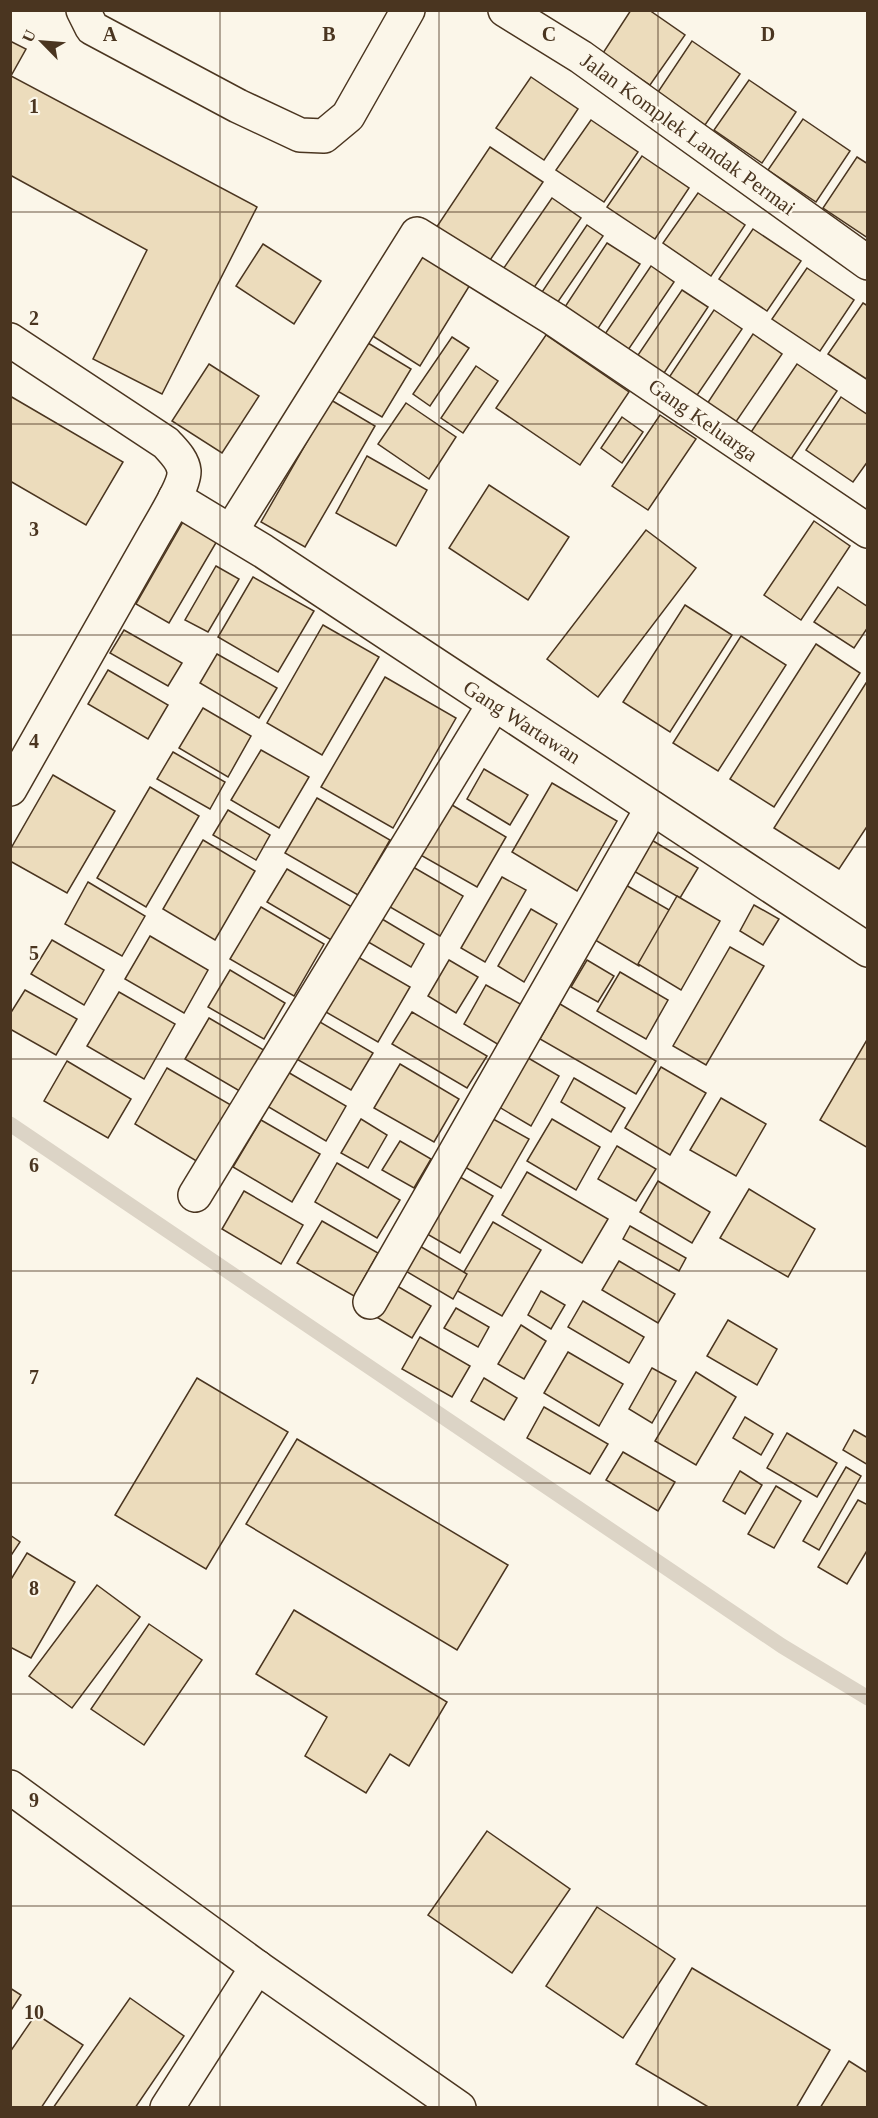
<svg xmlns="http://www.w3.org/2000/svg" width="878" height="2118" viewBox="0 0 878 2118" font-family="'Times New Roman',serif">
	<rect width="100%" height="100%" fill="#fbf6e9"/>
	<g fill="none" stroke-linecap="round" stroke-linejoin="round">
		<path stroke="#dcd4c6" stroke-width="15" d="M 10,1124 L 782,1646 L 868,1698"/>
	</g>
	<g fill="#ecdcbc" stroke="#4a3520" stroke-width="1.5">
		<path d="M 631,10 L 649,10 L 685,35 L 650,85 L 603,53 Z"/>
		<path d="M 10,41 L 26,49 L 11,76 L 257,207 L 162,394 L 93,359 L 147,250 L 10,175 Z"/>
		<path d="M 692,41 L 740,74 L 705,125 L 658,92 Z"/>
		<path d="M 531,77 L 578,109 L 544,160 L 496,128 Z"/>
		<path d="M 749,80 L 796,112 L 762,163 L 714,130 Z"/>
		<path d="M 803,119 L 850,151 L 816,202 L 768,170 Z"/>
		<path d="M 591,120 L 638,152 L 604,202 L 556,170 Z"/>
		<path d="M 490,147 L 543,182 L 486,266 L 434,231 Z"/>
		<path d="M 642,156 L 689,188 L 655,239 L 607,207 Z"/>
		<path d="M 857,157 L 868,164 L 868,238 L 823,208 Z"/>
		<path d="M 698,193 L 745,225 L 711,276 L 663,243 Z"/>
		<path d="M 552,198 L 581,218 L 529,295 L 499,275 Z"/>
		<path d="M 587,225 L 603,236 L 553,309 L 538,298 Z"/>
		<path d="M 753,229 L 801,261 L 767,311 L 719,279 Z"/>
		<path d="M 607,243 L 640,264 L 591,339 L 559,316 Z"/>
		<path d="M 263,244 L 321,281 L 294,324 L 236,286 Z"/>
		<path d="M 423,248 L 473,280 L 420,366 L 371,335 Z"/>
		<path d="M 651,266 L 674,282 L 626,353 L 603,337 Z"/>
		<path d="M 807,268 L 854,300 L 820,351 L 772,319 Z"/>
		<path d="M 682,290 L 708,307 L 662,376 L 636,358 Z"/>
		<path d="M 863,303 L 868,306 L 868,380 L 828,354 Z"/>
		<path d="M 714,310 L 742,329 L 689,407 L 662,388 Z"/>
		<path d="M 753,334 L 782,354 L 729,432 L 701,413 Z"/>
		<path d="M 546,335 L 629,392 L 580,465 L 496,408 Z"/>
		<path d="M 452,337 L 469,348 L 430,406 L 413,394 Z"/>
		<path d="M 363,340 L 411,369 L 382,417 L 334,389 Z"/>
		<path d="M 209,364 L 259,396 L 222,453 L 172,421 Z"/>
		<path d="M 797,364 L 837,391 L 785,468 L 745,441 Z"/>
		<path d="M 476,366 L 498,381 L 463,433 L 441,418 Z"/>
		<path d="M 10,396 L 123,462 L 86,525 L 10,481 Z"/>
		<path d="M 841,397 L 868,415 L 868,461 L 853,482 L 806,450 Z"/>
		<path d="M 331,400 L 375,426 L 305,547 L 261,522 Z"/>
		<path d="M 406,403 L 456,437 L 429,479 L 378,444 Z"/>
		<path d="M 660,415 L 696,439 L 648,510 L 612,486 Z"/>
		<path d="M 622,417 L 643,432 L 622,463 L 601,448 Z"/>
		<path d="M 367,456 L 427,490 L 396,546 L 336,513 Z"/>
		<path d="M 489,485 L 569,537 L 528,600 L 449,548 Z"/>
		<path d="M 814,521 L 850,546 L 801,620 L 764,595 Z"/>
		<path d="M 183,522 L 217,541 L 169,623 L 136,604 Z"/>
		<path d="M 646,530 L 696,568 L 598,697 L 547,659 Z"/>
		<path d="M 216,566 L 239,579 L 208,632 L 185,620 Z"/>
		<path d="M 253,577 L 314,611 L 278,672 L 218,637 Z"/>
		<path d="M 838,587 L 868,607 L 868,627 L 854,648 L 814,622 Z"/>
		<path d="M 685,605 L 732,635 L 670,732 L 623,702 Z"/>
		<path d="M 323,625 L 379,657 L 322,755 L 267,723 Z"/>
		<path d="M 124,630 L 182,663 L 168,686 L 110,653 Z"/>
		<path d="M 741,636 L 786,665 L 718,771 L 673,743 Z"/>
		<path d="M 816,644 L 860,673 L 774,807 L 730,779 Z"/>
		<path d="M 217,654 L 277,688 L 259,718 L 200,683 Z"/>
		<path d="M 108,670 L 168,705 L 148,739 L 88,704 Z"/>
		<path d="M 385,677 L 456,718 L 393,828 L 321,787 Z"/>
		<path d="M 866,683 L 868,684 L 868,825 L 839,869 L 774,828 Z"/>
		<path d="M 203,708 L 251,736 L 228,777 L 179,748 Z"/>
		<path d="M 261,750 L 309,777 L 279,828 L 231,800 Z"/>
		<path d="M 173,752 L 225,782 L 210,809 L 157,779 Z"/>
		<path d="M 484,769 L 528,795 L 510,825 L 467,799 Z"/>
		<path d="M 53,775 L 115,811 L 67,893 L 10,861 L 10,850 Z"/>
		<path d="M 552,783 L 617,821 L 577,891 L 512,852 Z"/>
		<path d="M 150,787 L 199,816 L 146,907 L 97,878 Z"/>
		<path d="M 317,798 L 390,840 L 358,895 L 285,853 Z"/>
		<path d="M 447,802 L 506,837 L 477,887 L 417,853 Z"/>
		<path d="M 228,810 L 270,835 L 256,860 L 213,835 Z"/>
		<path d="M 650,839 L 698,868 L 680,898 L 632,870 Z"/>
		<path d="M 203,840 L 255,871 L 215,940 L 163,909 Z"/>
		<path d="M 401,860 L 463,896 L 440,936 L 378,900 Z"/>
		<path d="M 287,869 L 352,907 L 333,941 L 267,902 Z"/>
		<path d="M 502,877 L 526,890 L 485,962 L 461,948 Z"/>
		<path d="M 617,880 L 671,911 L 639,966 L 585,934 Z"/>
		<path d="M 88,882 L 145,916 L 122,956 L 65,924 Z"/>
		<path d="M 677,896 L 720,921 L 681,990 L 638,964 Z"/>
		<path d="M 754,905 L 779,919 L 763,945 L 740,931 Z"/>
		<path d="M 261,907 L 324,944 L 294,996 L 230,959 Z"/>
		<path d="M 531,909 L 557,924 L 524,982 L 498,966 Z"/>
		<path d="M 372,913 L 424,944 L 411,967 L 358,936 Z"/>
		<path d="M 150,936 L 208,970 L 184,1013 L 125,979 Z"/>
		<path d="M 52,940 L 104,970 L 84,1005 L 31,974 Z"/>
		<path d="M 730,947 L 764,966 L 706,1065 L 673,1046 Z"/>
		<path d="M 351,953 L 410,987 L 378,1042 L 319,1008 Z"/>
		<path d="M 449,960 L 478,977 L 456,1013 L 428,996 Z"/>
		<path d="M 587,960 L 614,976 L 598,1002 L 571,987 Z"/>
		<path d="M 230,970 L 285,1003 L 264,1039 L 208,1007 Z"/>
		<path d="M 620,972 L 668,1000 L 646,1039 L 597,1011 Z"/>
		<path d="M 486,985 L 522,1005 L 499,1045 L 464,1024 Z"/>
		<path d="M 25,990 L 77,1019 L 56,1055 L 10,1029 L 10,1014 Z"/>
		<path d="M 119,992 L 175,1024 L 144,1079 L 87,1046 Z"/>
		<path d="M 560,1004 L 656,1061 L 636,1094 L 540,1039 Z"/>
		<path d="M 412,1012 L 487,1056 L 467,1088 L 392,1044 Z"/>
		<path d="M 308,1015 L 373,1053 L 351,1090 L 286,1053 Z"/>
		<path d="M 209,1018 L 267,1052 L 243,1093 L 185,1059 Z"/>
		<path d="M 868,1038 L 868,1148 L 820,1120 Z"/>
		<path d="M 518,1052 L 559,1076 L 531,1126 L 489,1101 Z"/>
		<path d="M 67,1061 L 131,1099 L 108,1138 L 44,1101 Z"/>
		<path d="M 400,1064 L 459,1099 L 434,1142 L 374,1108 Z"/>
		<path d="M 661,1067 L 706,1093 L 670,1155 L 625,1128 Z"/>
		<path d="M 167,1068 L 236,1108 L 203,1165 L 135,1124 Z"/>
		<path d="M 286,1071 L 346,1106 L 326,1141 L 267,1106 Z"/>
		<path d="M 574,1078 L 625,1108 L 611,1132 L 561,1102 Z"/>
		<path d="M 721,1098 L 766,1124 L 736,1176 L 690,1150 Z"/>
		<path d="M 486,1115 L 529,1139 L 501,1188 L 458,1163 Z"/>
		<path d="M 361,1119 L 387,1135 L 368,1168 L 341,1153 Z"/>
		<path d="M 552,1119 L 600,1147 L 576,1190 L 527,1161 Z"/>
		<path d="M 261,1120 L 320,1154 L 292,1202 L 233,1167 Z"/>
		<path d="M 400,1141 L 431,1159 L 414,1188 L 382,1170 Z"/>
		<path d="M 617,1146 L 656,1169 L 636,1201 L 598,1179 Z"/>
		<path d="M 337,1163 L 400,1200 L 377,1238 L 315,1202 Z"/>
		<path d="M 448,1170 L 493,1196 L 460,1253 L 415,1227 Z"/>
		<path d="M 527,1172 L 608,1219 L 582,1263 L 502,1215 Z"/>
		<path d="M 658,1181 L 710,1212 L 692,1243 L 640,1212 Z"/>
		<path d="M 749,1189 L 815,1229 L 788,1277 L 720,1238 Z"/>
		<path d="M 244,1191 L 303,1225 L 281,1264 L 222,1229 Z"/>
		<path d="M 322,1221 L 378,1253 L 354,1296 L 297,1263 Z"/>
		<path d="M 493,1222 L 541,1250 L 502,1316 L 454,1289 Z"/>
		<path d="M 630,1226 L 686,1258 L 679,1271 L 623,1239 Z"/>
		<path d="M 413,1242 L 467,1274 L 453,1299 L 399,1267 Z"/>
		<path d="M 619,1261 L 675,1294 L 658,1323 L 602,1290 Z"/>
		<path d="M 387,1280 L 431,1306 L 412,1338 L 368,1312 Z"/>
		<path d="M 541,1291 L 565,1305 L 551,1329 L 528,1315 Z"/>
		<path d="M 583,1301 L 644,1337 L 629,1363 L 568,1327 Z"/>
		<path d="M 456,1308 L 489,1327 L 478,1347 L 444,1328 Z"/>
		<path d="M 728,1320 L 777,1349 L 757,1385 L 707,1356 Z"/>
		<path d="M 521,1325 L 546,1341 L 524,1379 L 498,1364 Z"/>
		<path d="M 420,1337 L 470,1366 L 452,1397 L 402,1369 Z"/>
		<path d="M 568,1352 L 623,1384 L 599,1426 L 544,1393 Z"/>
		<path d="M 652,1368 L 676,1381 L 652,1423 L 629,1409 Z"/>
		<path d="M 696,1372 L 736,1397 L 696,1465 L 655,1441 Z"/>
		<path d="M 197,1378 L 288,1432 L 206,1569 L 115,1515 Z"/>
		<path d="M 484,1378 L 517,1398 L 504,1420 L 471,1401 Z"/>
		<path d="M 544,1407 L 608,1444 L 590,1474 L 527,1438 Z"/>
		<path d="M 745,1417 L 773,1434 L 761,1455 L 733,1438 Z"/>
		<path d="M 854,1430 L 868,1438 L 868,1465 L 843,1450 Z"/>
		<path d="M 787,1433 L 837,1463 L 817,1497 L 767,1468 Z"/>
		<path d="M 297,1439 L 508,1565 L 457,1650 L 246,1524 Z"/>
		<path d="M 623,1452 L 675,1482 L 658,1511 L 606,1480 Z"/>
		<path d="M 846,1467 L 861,1476 L 819,1550 L 803,1541 Z"/>
		<path d="M 740,1471 L 762,1485 L 745,1514 L 723,1501 Z"/>
		<path d="M 776,1486 L 801,1501 L 774,1548 L 748,1534 Z"/>
		<path d="M 858,1500 L 868,1505 L 868,1549 L 847,1584 L 818,1567 Z"/>
		<path d="M 10,1535 L 20,1542 L 10,1557 Z"/>
		<path d="M 27,1553 L 75,1582 L 31,1658 L 10,1647 L 10,1581 Z"/>
		<path d="M 97,1585 L 140,1617 L 72,1708 L 29,1676 Z"/>
		<path d="M 294,1610 L 447,1702 L 409,1766 L 390,1754 L 366,1793 L 305,1756 L 327,1717 L 256,1674 Z"/>
		<path d="M 149,1624 L 202,1660 L 144,1745 L 91,1709 Z"/>
		<path d="M 487,1831 L 570,1889 L 512,1973 L 428,1915 Z"/>
		<path d="M 597,1907 L 675,1959 L 623,2038 L 546,1986 Z"/>
		<path d="M 692,1968 L 830,2050 L 796,2108 L 710,2108 L 636,2064 Z"/>
		<path d="M 10,1988 L 21,1995 L 10,2012 Z"/>
		<path d="M 130,1998 L 184,2036 L 135,2108 L 53,2108 Z"/>
		<path d="M 36,2014 L 83,2045 L 41,2108 L 10,2108 L 10,2052 Z"/>
		<path d="M 849,2061 L 868,2073 L 868,2108 L 820,2108 Z"/>
	</g>
	<g fill="none" stroke-linecap="round" stroke-linejoin="round">
		<g stroke="#4a3520" stroke-width="36">
			<g id="street">
				<path d="M 83,10 L 92,28 L 238,106 L 300,135 L 324,136 L 348,116 L 408,10"/>
				<path d="M 505,10 L 581,57 L 868,263"/>
				<path d="M 10,340 L 166,443 C 173,451 183,460 184,471 C 185,484 163,520 156,532 L 10,789"/>
				<path d="M 175,498 L 263,551 L 868,950"/>
				<path d="M 231,531 L 417,234 L 554,319 L 868,531"/>
				<path d="M 195,1195 L 494,704"/>
				<path d="M 370,1302 L 652,808"/>
				<path d="M 167,2108 L 257,1967"/>
			</g>
		</g>
		<g stroke="#4a3520" stroke-width="36">
			<path id="secondary" d="M 10,1787 L 257,1967 L 459,2108"/>
		</g>
		<use href="#street" stroke="#fbf6e9" stroke-width="33"/>
		<use href="#secondary" stroke="#fbf6e9" stroke-width="33"/>
	</g>
	<path fill="none" stroke="#4a3520" stroke-width="1.5" stroke-opacity="0.55" d="M 220,10 L 220,2108M 439,10 L 439,2108M 658,10 L 658,2108M 10,212 L 868,212M 10,424 L 868,424M 10,635 L 868,635M 10,847 L 868,847M 10,1059 L 868,1059M 10,1271 L 868,1271M 10,1483 L 868,1483M 10,1694 L 868,1694M 10,1906 L 868,1906"/>
	<g text-anchor="middle" stroke-width="4.5" stroke-linejoin="round" paint-order="stroke">
		<g font-size="21" fill="#4a3520" stroke="#fbf6e9">
			<text transform="translate(688 134) rotate(36)" y="7">Jalan Komplek Landak Permai</text>
			<text transform="translate(703 420) rotate(35)" y="7">Gang Keluarga</text>
			<text transform="translate(522 722) rotate(33)" y="7">Gang Wartawan</text>
		</g>
	</g>
	<g font-size="20" text-anchor="middle" font-weight="bold" fill="#4a3520" stroke="#fbf6e9" stroke-width="4.5" stroke-linejoin="round" paint-order="stroke">
		<text x="110" y="41">A</text>
		<text x="329" y="41">B</text>
		<text x="549" y="41">C</text>
		<text x="768" y="41">D</text>
		<text x="34" y="113">1</text>
		<text x="34" y="325">2</text>
		<text x="34" y="536">3</text>
		<text x="34" y="748">4</text>
		<text x="34" y="960">5</text>
		<text x="34" y="1172">6</text>
		<text x="34" y="1384">7</text>
		<text x="34" y="1595">8</text>
		<text x="34" y="1807">9</text>
		<text x="34" y="2019">10</text>
	</g>
	<rect width="878" height="2118" fill="none" stroke="#4a3520" stroke-width="24"/>
	<g transform="translate(42 42) rotate(295)" stroke="#fbf6e9" stroke-width="4.5" paint-order="stroke">
	<path d="M0-4.5L10 22L0 15L-10 22Z" fill="#4a3520"/>
	<text y="-9" font-size="16" font-weight="bold" text-anchor="middle" fill="#4a3520">U</text>
	</g>
</svg>
